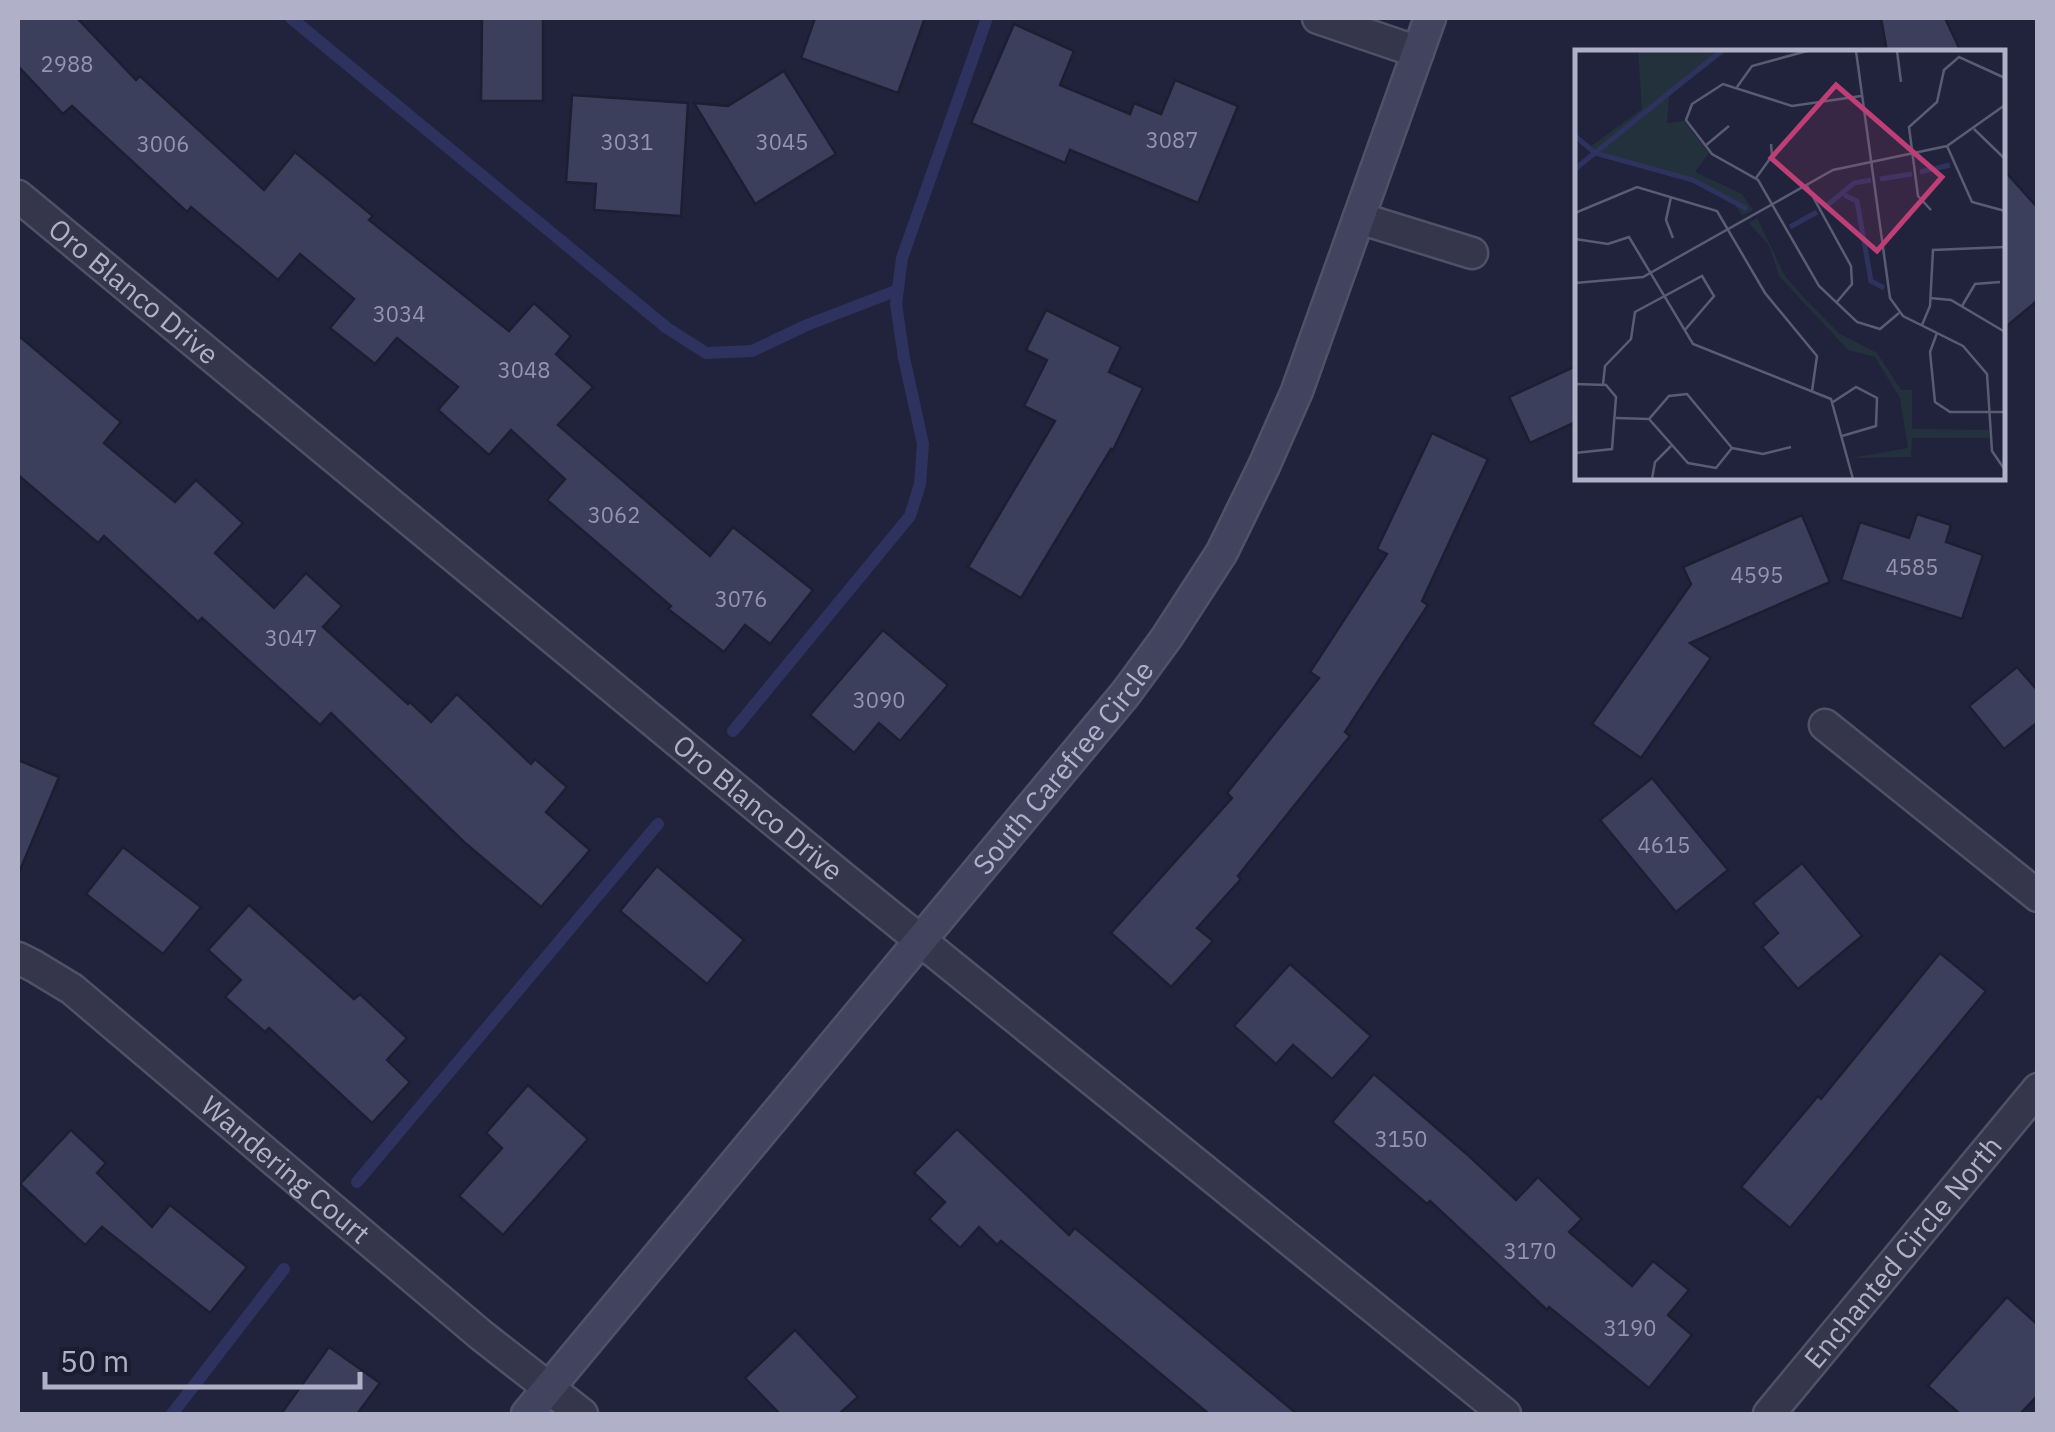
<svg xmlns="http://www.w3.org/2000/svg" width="2055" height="1432" viewBox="0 0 2055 1432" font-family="'IBM Plex Sans',sans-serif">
	<rect width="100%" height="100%" fill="#21233c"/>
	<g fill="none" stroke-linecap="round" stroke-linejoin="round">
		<g stroke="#2e325e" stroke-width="12">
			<path d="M 291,18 L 667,328 L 706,353 L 752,351 L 807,325 L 898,290"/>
			<path d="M 733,731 L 910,516 L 920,484 L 923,444 L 904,358 L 896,304 L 902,258 L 987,18"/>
			<path d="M 357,1182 L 658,824"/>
			<path d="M 172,1414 L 284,1269"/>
		</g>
	</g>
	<g fill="#3c3f5c" stroke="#1c1e32" stroke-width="2.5">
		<path d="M 18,18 L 77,18 L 136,80 L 140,76 L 264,190 L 295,152 L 373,216 L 369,220 L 509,331 L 534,303 L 571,336 L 556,354 L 593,387 L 558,425 L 710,556 L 733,527 L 813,590 L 770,644 L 745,625 L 724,652 L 668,609 L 671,606 L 547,500 L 565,479 L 511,430 L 489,455 L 438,410 L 458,387 L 397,338 L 375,364 L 330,328 L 354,299 L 300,254 L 278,280 L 191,207 L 187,212 L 72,106 L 63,114 L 18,66 Z"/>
		<path d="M 482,18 L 543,18 L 543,101 L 481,101 Z"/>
		<path d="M 815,18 L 925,18 L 898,93 L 801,58 Z"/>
		<path d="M 1881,18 L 1945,18 L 1961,52 L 1887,52 Z"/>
		<path d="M 1014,24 L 1074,51 L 1060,85 L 1130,114 L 1134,103 L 1161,114 L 1175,80 L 1238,106 L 1198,203 L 1070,150 L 1065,163 L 971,123 Z"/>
		<path d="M 784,71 L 836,154 L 755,204 L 694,103 L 728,106 Z"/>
		<path d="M 572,95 L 688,103 L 681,216 L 594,210 L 596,184 L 566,182 Z"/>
		<path d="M 2002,168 L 2038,208 L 2038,300 L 2002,330 Z"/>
		<path d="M 1046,310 L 1121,347 L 1109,372 L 1143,388 L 1113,450 L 1111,449 L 1021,598 L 968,567 L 1055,421 L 1024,406 L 1047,360 L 1026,350 Z"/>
		<path d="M 18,335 L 121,422 L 104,443 L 175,502 L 196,480 L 243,523 L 215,553 L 274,608 L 306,573 L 342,606 L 323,627 L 408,704 L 410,702 L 431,722 L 457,694 L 531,764 L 535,759 L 567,787 L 546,812 L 590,850 L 541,907 L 464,842 L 331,713 L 320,725 L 202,618 L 198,622 L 104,536 L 98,543 L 18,475 Z"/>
		<path d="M 1578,365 L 1578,421 L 1530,443 L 1509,397 Z"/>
		<path d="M 1432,433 L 1488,459 L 1422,601 L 1428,605 L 1345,732 L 1350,736 L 1238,876 L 1241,879 L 1197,928 L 1213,941 L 1171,987 L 1111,933 L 1232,798 L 1227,793 L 1319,678 L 1310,672 L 1387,554 L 1377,549 Z"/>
		<path d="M 1917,514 L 1951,525 L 1946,542 L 1983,555 L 1962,619 L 1841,580 L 1860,522 L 1909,538 Z"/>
		<path d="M 1802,515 L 1830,582 L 1690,643 L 1711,658 L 1641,758 L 1592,724 L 1691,584 L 1683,567 Z"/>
		<path d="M 883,630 L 948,685 L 900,741 L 879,723 L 854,753 L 810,715 Z"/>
		<path d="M 2017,667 L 2038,691 L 2038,722 L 2004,749 L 1969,706 Z"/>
		<path d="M 18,760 L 59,777 L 18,875 Z"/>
		<path d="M 1652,778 L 1728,870 L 1676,912 L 1600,820 Z"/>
		<path d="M 123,847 L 201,907 L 163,954 L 86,894 Z"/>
		<path d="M 1802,863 L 1862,936 L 1798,989 L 1762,947 L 1778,933 L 1753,903 Z"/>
		<path d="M 657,866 L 744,940 L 707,984 L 620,911 Z"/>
		<path d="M 249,905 L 354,999 L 360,994 L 407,1038 L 387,1060 L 410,1082 L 372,1123 L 269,1028 L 265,1032 L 225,997 L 241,980 L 208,950 Z"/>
		<path d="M 1940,953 L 1986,991 L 1790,1228 L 1741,1187 L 1818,1096 L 1821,1099 Z"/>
		<path d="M 1290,964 L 1371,1036 L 1332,1079 L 1293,1045 L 1276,1064 L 1234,1026 Z"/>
		<path d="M 1374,1074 L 1469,1156 L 1516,1200 L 1538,1177 L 1582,1219 L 1569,1232 L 1632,1286 L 1653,1261 L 1689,1290 L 1668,1315 L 1692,1335 L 1649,1388 L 1549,1307 L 1547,1310 L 1430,1201 L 1427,1204 L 1332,1122 Z"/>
		<path d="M 528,1085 L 588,1139 L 503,1235 L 459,1196 L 502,1148 L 486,1133 Z"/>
		<path d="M 957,1129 L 1069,1235 L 1075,1228 L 1297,1414 L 1209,1414 L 1001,1241 L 997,1245 L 979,1227 L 960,1248 L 929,1219 L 945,1202 L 914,1173 Z"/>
		<path d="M 71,1130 L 106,1163 L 97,1173 L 152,1227 L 170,1205 L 247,1267 L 210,1313 L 102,1227 L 85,1245 L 20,1184 Z"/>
		<path d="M 2007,1297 L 2038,1325 L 2038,1395 L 2020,1414 L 1960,1414 L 1928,1386 Z"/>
		<path d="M 795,1330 L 858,1397 L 839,1414 L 780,1414 L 745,1378 Z"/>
		<path d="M 329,1347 L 380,1383 L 357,1414 L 281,1414 Z"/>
	</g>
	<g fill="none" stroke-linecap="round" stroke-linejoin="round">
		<g stroke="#505167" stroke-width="35">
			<g id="minor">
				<path d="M 1318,18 L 1418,52"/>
				<path d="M 1359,218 L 1472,253"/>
				<path d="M 1825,725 L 2038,896"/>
				<path id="s1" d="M 18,958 L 34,966 L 72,989 L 481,1335 L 582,1414"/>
				<path id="s2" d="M 1769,1414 L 2038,1089"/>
			</g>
		</g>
		<g stroke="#505167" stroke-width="35">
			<g id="tertiary">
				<path id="s3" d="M 18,196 L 842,877 L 1505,1414"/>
			</g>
		</g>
		<g stroke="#505167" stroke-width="35">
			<g id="secondary">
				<path id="s4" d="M 527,1414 L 1126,693 L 1167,637 L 1222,552 L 1264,466 L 1297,391 L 1430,18"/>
			</g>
		</g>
		<use href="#minor" stroke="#35364c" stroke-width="30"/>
		<use href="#tertiary" stroke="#35364c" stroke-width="30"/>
		<use href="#secondary" stroke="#42435f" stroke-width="30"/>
	</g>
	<g text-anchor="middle" stroke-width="9" stroke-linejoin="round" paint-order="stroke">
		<g font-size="22" fill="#9394ad">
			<text x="67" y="72">2988</text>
			<text x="1172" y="148">3087</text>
			<text x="627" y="150">3031</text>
			<text x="782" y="150">3045</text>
			<text x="163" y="152">3006</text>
			<text x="399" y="322">3034</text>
			<text x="524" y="378">3048</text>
			<text x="614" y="523">3062</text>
			<text x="1912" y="575">4585</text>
			<text x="1757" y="583">4595</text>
			<text x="741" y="607">3076</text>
			<text x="291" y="646">3047</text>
			<text x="879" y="708">3090</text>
			<text x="1664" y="853">4615</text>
			<text x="1401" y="1147">3150</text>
			<text x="1530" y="1259">3170</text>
			<text x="1630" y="1336">3190</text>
		</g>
		<g font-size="28" fill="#b0b1c8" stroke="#1a1c30">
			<text dy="10" stroke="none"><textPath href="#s3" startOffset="150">Oro Blanco Drive</textPath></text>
			<text dy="10" stroke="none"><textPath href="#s4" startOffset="840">South Carefree Circle</textPath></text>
			<text dy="10" stroke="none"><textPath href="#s3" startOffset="960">Oro Blanco Drive</textPath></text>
			<text dy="10" stroke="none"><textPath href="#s1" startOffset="342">Wandering Court</textPath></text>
			<text dy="10" stroke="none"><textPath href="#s2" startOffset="210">Enchanted Circle North</textPath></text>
		</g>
	</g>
	<g transform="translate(1575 50)">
		<rect width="430" height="430" fill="#21233c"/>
		<path d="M 63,1 L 152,1 L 94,46 L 92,73 L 109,71 L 134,103 L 120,122 L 167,144 L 178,160 L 167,166 L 157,149 L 119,130 L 12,99 L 67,59 ZM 182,168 L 210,226 L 230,249 L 265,284 L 302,303 L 326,340 L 337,340 L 337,379 L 414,380 L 414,388 L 337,388 L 336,407 L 276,408 L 333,398 L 325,348 L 300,307 L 273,300 L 204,226 L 194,195 L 174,173 Z" fill="#23313d"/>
		<path fill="none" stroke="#2e325e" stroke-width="5" d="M 0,86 L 20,103 L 118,130 L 172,159M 0,119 L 146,1M 345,122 L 375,115M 305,129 L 337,124M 269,145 L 282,151 L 296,231 L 309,238M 249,158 L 279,133 L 296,130M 215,177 L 242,162"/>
		<path fill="none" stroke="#5a5c74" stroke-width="2.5" d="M 281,1 L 315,248 L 328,266 L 388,296 L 412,324 L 417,401 L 430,420M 322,1 L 326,32M 162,37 L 177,16 L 232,1M 286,46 L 217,56 L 148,34 L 117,54 L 111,70 L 137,104 L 183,130 L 244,236 L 282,272 L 305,279 L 324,263M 399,79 L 430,109M 130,96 L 154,76M 372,96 L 397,152 L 430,161M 181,128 L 197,106 L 196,94M 231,134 L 276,216 L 277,234 L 261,253M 96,147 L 91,170 L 98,188M 356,160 L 343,146 L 334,77 L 362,52 L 369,20 L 384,7 L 430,28M 0,163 L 62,137 L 142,161 L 190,243 L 242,306 L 237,341M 0,189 L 33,194 L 54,187 L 118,294 L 256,349 L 278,429M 0,233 L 68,227 L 258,120 L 372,96 L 430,55M 355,248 L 376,250 L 430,282M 387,256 L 400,234 L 425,232M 347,275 L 355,256 L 358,200 L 430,197M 362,283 L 355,302 L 360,352 L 375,362 L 430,362M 0,334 L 31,335 L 41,347 L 37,399 L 0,403M 28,334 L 30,316 L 56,289 L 60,262 L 127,226 L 139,246 L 109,281M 258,352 L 281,337 L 302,348 L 301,376 L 267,386M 41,368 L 74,369 L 94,346 L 112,344 L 157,398M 74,369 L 113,413 L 141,418 L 157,398M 157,398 L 188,404 L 216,397M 77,429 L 80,412 L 96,396"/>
		<path fill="#be3e76" fill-opacity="0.15" stroke="#be3e76" stroke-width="5" d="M 261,35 L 367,127 L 302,201 L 196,108 Z"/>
		<rect width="430" height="430" fill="none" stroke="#b0b1c8" stroke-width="5"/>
	</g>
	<rect width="2055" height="1432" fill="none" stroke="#b0b1c8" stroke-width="40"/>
	<path d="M45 1372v15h315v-15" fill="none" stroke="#b0b1c8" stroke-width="5"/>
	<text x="60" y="1372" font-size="30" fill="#b0b1c8" stroke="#1a1c30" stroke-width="8" paint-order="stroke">50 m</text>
</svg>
